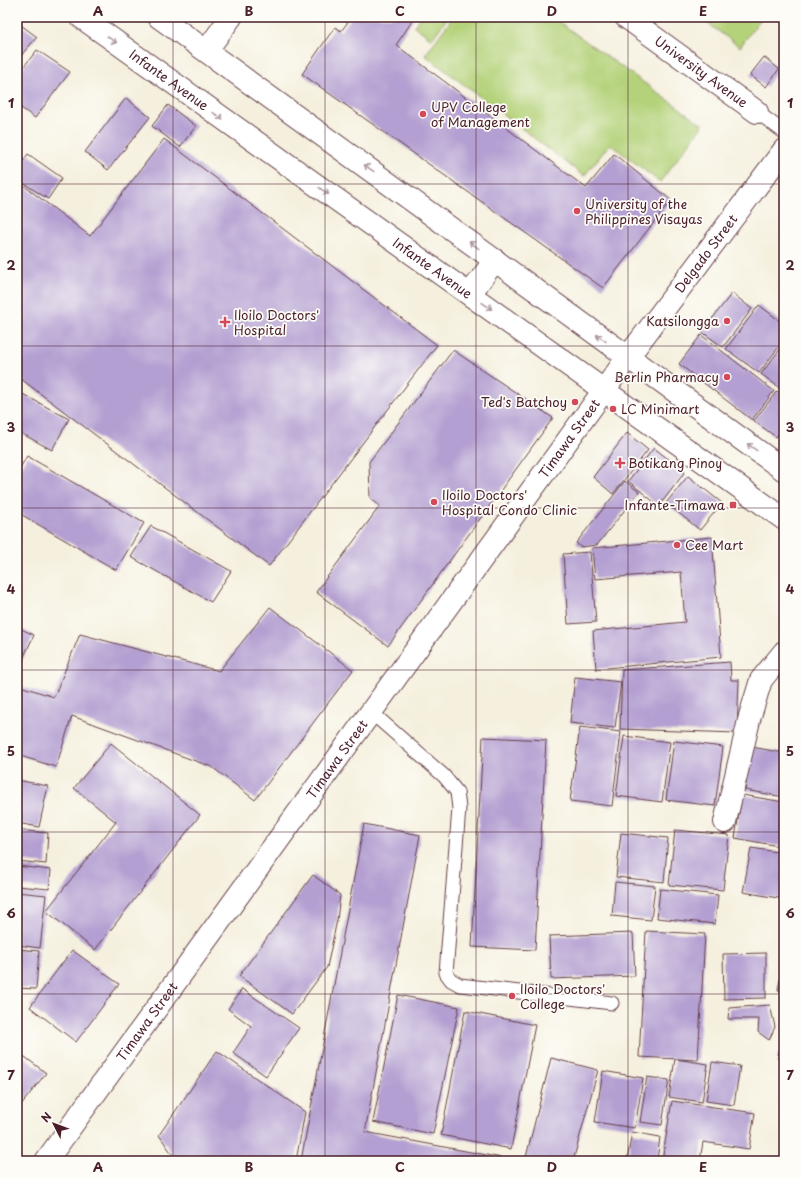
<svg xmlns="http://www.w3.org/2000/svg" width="801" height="1178" viewBox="0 0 801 1178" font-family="'Playpen Sans',sans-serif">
	<rect width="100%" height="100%" fill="#fdfcf7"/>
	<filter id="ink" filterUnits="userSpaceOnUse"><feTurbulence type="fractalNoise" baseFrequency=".025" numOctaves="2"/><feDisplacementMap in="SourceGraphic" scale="8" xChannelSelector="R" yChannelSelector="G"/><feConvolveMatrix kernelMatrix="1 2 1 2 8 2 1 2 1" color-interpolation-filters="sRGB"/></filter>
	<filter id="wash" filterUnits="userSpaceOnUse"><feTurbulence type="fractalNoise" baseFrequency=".012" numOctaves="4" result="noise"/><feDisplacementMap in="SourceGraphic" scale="16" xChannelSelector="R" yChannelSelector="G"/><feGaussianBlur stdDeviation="0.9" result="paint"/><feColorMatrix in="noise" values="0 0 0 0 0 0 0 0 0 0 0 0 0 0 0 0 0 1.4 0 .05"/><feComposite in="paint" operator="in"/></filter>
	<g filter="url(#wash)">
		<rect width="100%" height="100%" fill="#f5f0de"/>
		<g fill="#b4d279" stroke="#7f7852">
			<path d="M 420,17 L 448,17 L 432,39 L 414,26 Z"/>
			<path d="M 453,17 L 552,17 L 703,125 L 660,182 L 610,144 L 584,176 L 425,55 Z"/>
			<path d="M 699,17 L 762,17 L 740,47 Z"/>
		</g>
		<g id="blocks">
			<g fill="#b39fd1">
				<path d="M 352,17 L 415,17 L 396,45 L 586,188 L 614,154 L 671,200 L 603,288 L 302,74 L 335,27 L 341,31 Z"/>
				<path d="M 17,22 L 37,37 L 17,60 Z"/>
				<path d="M 37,50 L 70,72 L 35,118 L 17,105 L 17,75 Z"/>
				<path d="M 764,57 L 779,69 L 766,87 L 750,75 Z"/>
				<path d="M 126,98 L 150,117 L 108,170 L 85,152 Z"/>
				<path d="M 168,105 L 196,126 L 180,147 L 152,126 Z"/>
				<path d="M 164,139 L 437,345 L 269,566 L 17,376 L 17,195 L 23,185 L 90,236 Z"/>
				<path d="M 28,154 L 62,178 L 48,199 L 17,179 L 17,170 Z"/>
				<path d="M 732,293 L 752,309 L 723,347 L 702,332 Z"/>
				<path d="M 759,305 L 784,324 L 784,340 L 759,373 L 726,349 Z"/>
				<path d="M 701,335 L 774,391 L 752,420 L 679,364 Z"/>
				<path d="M 784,344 L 784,391 L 761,374 Z"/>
				<path d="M 453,350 L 553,418 L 388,646 L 316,592 L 380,506 L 370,498 L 369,462 Z"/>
				<path d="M 17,391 L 69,419 L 52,450 L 17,431 Z"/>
				<path d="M 777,391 L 784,396 L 784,427 L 776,437 L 754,421 Z"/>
				<path d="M 627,433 L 648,450 L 613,494 L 593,477 Z"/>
				<path d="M 654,448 L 685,472 L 659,506 L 628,481 Z"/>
				<path d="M 27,456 L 144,523 L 116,570 L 17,512 L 17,473 Z"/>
				<path d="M 688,476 L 722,503 L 700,530 L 666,503 Z"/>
				<path d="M 625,481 L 639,492 L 597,545 L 581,547 L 576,543 Z"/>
				<path d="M 151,526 L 231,571 L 211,602 L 131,557 Z"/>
				<path d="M 712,537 L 721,657 L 596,669 L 593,631 L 685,622 L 681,572 L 595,579 L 592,548 Z"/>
				<path d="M 590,552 L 596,622 L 568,624 L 563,554 Z"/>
				<path d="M 270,607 L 353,670 L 255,800 L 212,767 L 72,716 L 56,767 L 17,755 L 17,685 L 54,697 L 80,634 L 219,671 Z"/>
				<path d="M 17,627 L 34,635 L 19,667 L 17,666 Z"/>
				<path d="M 730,662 L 731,680 L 739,680 L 737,733 L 620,729 L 622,670 Z"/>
				<path d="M 575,677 L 621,682 L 615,728 L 570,723 Z"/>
				<path d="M 580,727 L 621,732 L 612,806 L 570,801 Z"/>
				<path d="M 624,736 L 670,742 L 662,802 L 616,796 Z"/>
				<path d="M 483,737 L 546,740 L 535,950 L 472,947 Z"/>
				<path d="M 674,741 L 723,747 L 715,806 L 666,800 Z"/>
				<path d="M 111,743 L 200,815 L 95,950 L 46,911 L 116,822 L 74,788 Z"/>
				<path d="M 752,747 L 784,753 L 784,797 L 745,790 Z"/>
				<path d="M 17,780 L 48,786 L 39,827 L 17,823 Z"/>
				<path d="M 742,795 L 784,802 L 784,847 L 735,838 Z"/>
				<path d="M 364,824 L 420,835 L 365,1132 L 518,1161 L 301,1161 Z"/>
				<path d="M 17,830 L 48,833 L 46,864 L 17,861 Z"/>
				<path d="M 675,830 L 729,835 L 723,890 L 669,885 Z"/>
				<path d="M 621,833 L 668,838 L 664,882 L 616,877 Z"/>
				<path d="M 751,848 L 784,853 L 784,899 L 743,892 Z"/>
				<path d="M 17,866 L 51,870 L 49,889 L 17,886 Z"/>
				<path d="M 313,875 L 340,895 L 337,920 L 327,967 L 292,1014 L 239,976 Z"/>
				<path d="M 615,882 L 655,886 L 651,920 L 612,916 Z"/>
				<path d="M 660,889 L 718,895 L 715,924 L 657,918 Z"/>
				<path d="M 17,892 L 46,895 L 40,948 L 17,945 Z"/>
				<path d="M 646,931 L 705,934 L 698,1060 L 639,1057 Z"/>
				<path d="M 633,933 L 635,976 L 551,979 L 549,936 Z"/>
				<path d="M 17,949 L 39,951 L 36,989 L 17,988 Z"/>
				<path d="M 72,950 L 119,984 L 76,1042 L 30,1007 Z"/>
				<path d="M 766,953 L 766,998 L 724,999 L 723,954 Z"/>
				<path d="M 783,963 L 784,963 L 784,991 L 778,990 Z"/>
				<path d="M 242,989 L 299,1028 L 266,1076 L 233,1053 L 251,1026 L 228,1009 Z"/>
				<path d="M 398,995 L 459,1007 L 433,1134 L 373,1122 Z"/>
				<path d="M 770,1005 L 775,1027 L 769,1040 L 758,1032 L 759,1019 L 728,1019 L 729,1008 Z"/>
				<path d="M 465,1011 L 535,1025 L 511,1149 L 441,1135 Z"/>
				<path d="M 784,1038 L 784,1060 L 777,1058 Z"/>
				<path d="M 17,1051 L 46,1073 L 17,1110 Z"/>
				<path d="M 217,1051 L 305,1112 L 296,1161 L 177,1161 L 159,1135 Z"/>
				<path d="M 551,1058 L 598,1070 L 573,1161 L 525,1161 Z"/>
				<path d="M 675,1059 L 708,1064 L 702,1102 L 669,1097 Z"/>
				<path d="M 712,1062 L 740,1066 L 734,1105 L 706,1101 Z"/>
				<path d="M 603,1071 L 643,1078 L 635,1128 L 595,1122 Z"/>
				<path d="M 647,1077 L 669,1080 L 662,1125 L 640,1122 Z"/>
				<path d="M 672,1101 L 755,1113 L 749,1149 L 703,1142 L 700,1161 L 662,1161 Z"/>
				<path d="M 632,1132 L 660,1137 L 657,1161 L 627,1161 Z"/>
			</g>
		</g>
	</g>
	<g filter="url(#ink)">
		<use href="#blocks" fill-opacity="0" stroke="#643e46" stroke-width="1"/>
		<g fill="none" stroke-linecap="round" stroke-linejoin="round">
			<g stroke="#643e46" stroke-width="15">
				<g id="service">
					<path d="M 757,112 L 784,132"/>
					<path d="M 371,712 L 444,776 L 457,792 L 459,808 L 446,973 L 451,980 L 460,985 L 612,1003"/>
				</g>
			</g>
			<g stroke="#643e46" stroke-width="24">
				<g id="minor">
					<path id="s1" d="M 626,17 L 757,112"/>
					<path d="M 207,50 L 231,17"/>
					<path d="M 725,822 L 750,716 L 761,680 L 784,652"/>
				</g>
			</g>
			<g stroke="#643e46" stroke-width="24">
				<g id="tertiary">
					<path id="s2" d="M 46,1161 L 628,357 L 784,150"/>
				</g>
			</g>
			<g stroke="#643e46" stroke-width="24">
				<g id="secondary">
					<path id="s3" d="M 81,17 L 784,519"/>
					<path d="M 159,17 L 784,470"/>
					<path d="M 470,294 L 495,260"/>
				</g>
			</g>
			<use href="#service" stroke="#fff" stroke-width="13"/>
			<use href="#minor" stroke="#fff" stroke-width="22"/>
			<use href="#tertiary" stroke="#fff" stroke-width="22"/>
			<use href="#secondary" stroke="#fff" stroke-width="22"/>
		</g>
		<defs><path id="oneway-shaft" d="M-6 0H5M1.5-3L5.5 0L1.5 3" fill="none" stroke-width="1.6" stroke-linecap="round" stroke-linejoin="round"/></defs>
		<g stroke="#ae9aa0">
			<use href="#oneway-shaft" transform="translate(112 40) rotate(36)"/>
			<use href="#oneway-shaft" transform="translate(218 116) rotate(35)"/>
			<use href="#oneway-shaft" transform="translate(369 168) rotate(-144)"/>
			<use href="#oneway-shaft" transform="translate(324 191) rotate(35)"/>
			<use href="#oneway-shaft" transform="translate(474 245) rotate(-144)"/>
			<use href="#oneway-shaft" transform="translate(487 306) rotate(35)"/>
			<use href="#oneway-shaft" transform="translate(601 338) rotate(-145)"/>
			<use href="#oneway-shaft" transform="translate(752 447) rotate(-144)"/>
		</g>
	</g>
	<path fill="none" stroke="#4a1f2b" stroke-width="1" stroke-opacity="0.55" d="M 173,17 L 173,1161M 325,17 L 325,1161M 476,17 L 476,1161M 628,17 L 628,1161M 17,184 L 784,184M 17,346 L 784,346M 17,508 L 784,508M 17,670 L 784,670M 17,832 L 784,832M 17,994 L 784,994"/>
	<g fill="#d1495b" stroke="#fdfcf7" stroke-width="1.5">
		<circle cx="423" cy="114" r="4"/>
		<circle cx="577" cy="211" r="4"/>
		<circle cx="727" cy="321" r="4"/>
		<path d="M223 316h4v4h4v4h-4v4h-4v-4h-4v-4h4z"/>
		<circle cx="727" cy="377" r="4"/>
		<circle cx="575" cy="402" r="4"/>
		<circle cx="613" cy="409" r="4"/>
		<path d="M618 457h4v4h4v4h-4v4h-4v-4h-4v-4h4z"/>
		<circle cx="434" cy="502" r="4"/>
		<rect x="729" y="501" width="8" height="8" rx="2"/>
		<circle cx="677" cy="545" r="4"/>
		<circle cx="512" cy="996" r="4"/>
	</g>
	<g text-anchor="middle" stroke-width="3.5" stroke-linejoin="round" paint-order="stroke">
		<g font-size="13" fill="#4a1f2b" stroke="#fdfcf7">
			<text dy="5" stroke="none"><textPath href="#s1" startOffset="93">University Avenue</textPath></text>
			<text dy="5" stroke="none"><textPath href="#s3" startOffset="108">Infante Avenue</textPath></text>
			<text dy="5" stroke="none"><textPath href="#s2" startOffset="1122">Delgado Street</textPath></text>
			<text dy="5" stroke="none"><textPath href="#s3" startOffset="432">Infante Avenue</textPath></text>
			<text dy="5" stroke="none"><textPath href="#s2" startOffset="892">Timawa Street</textPath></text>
			<text dy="5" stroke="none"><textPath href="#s2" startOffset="496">Timawa Street</textPath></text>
			<text dy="5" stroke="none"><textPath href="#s2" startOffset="172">Timawa Street</textPath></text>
		</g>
		<g font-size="13" fill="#4a1f2b" stroke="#fdfcf7" text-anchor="start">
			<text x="431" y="112">UPV College<tspan x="431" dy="15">of Management</tspan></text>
			<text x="585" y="209">University of the<tspan x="585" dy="15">Philippines Visayas</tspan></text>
			<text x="234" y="320">Iloilo Doctors'<tspan x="234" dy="15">Hospital</tspan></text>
			<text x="719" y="326" text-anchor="end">Katsilongga</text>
			<text x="719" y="382" text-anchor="end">Berlin Pharmacy</text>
			<text x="567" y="407" text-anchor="end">Ted's Batchoy</text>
			<text x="621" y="414">LC Minimart</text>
			<text x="628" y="468">Botikang Pinoy</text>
			<text x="442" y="500">Iloilo Doctors'<tspan x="442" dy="15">Hospital Condo Clinic</tspan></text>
			<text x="725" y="510" text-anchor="end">Infante-Timawa</text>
			<text x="685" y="550">Cee Mart</text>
			<text x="520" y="994">Iloilo Doctors'<tspan x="520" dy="15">College</tspan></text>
		</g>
	</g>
	<rect width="801" height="1178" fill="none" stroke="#fdfcf7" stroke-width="44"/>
	<g transform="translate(54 1124) rotate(312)" stroke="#fdfcf7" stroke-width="3" paint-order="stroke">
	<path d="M0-3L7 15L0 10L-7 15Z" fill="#4a1f2b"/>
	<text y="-6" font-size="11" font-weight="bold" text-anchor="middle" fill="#4a1f2b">N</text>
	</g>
	<rect x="22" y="22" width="757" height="1134" fill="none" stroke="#4a1f2b" stroke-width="1.5"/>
	<g font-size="13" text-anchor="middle" font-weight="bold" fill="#4a1f2b">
		<text x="98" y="16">A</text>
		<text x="249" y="16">B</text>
		<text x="400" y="16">C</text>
		<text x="552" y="16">D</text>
		<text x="703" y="16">E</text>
		<text x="11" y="108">1</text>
		<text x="790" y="108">1</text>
		<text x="11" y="270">2</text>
		<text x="790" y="270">2</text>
		<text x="11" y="432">3</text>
		<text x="790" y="432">3</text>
		<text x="11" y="594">4</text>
		<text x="790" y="594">4</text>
		<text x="11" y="756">5</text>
		<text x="790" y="756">5</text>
		<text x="11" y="918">6</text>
		<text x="790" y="918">6</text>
		<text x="11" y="1080">7</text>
		<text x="790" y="1080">7</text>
		<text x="98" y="1172">A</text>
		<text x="249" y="1172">B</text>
		<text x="400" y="1172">C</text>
		<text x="552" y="1172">D</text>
		<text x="703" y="1172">E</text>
	</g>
</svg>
